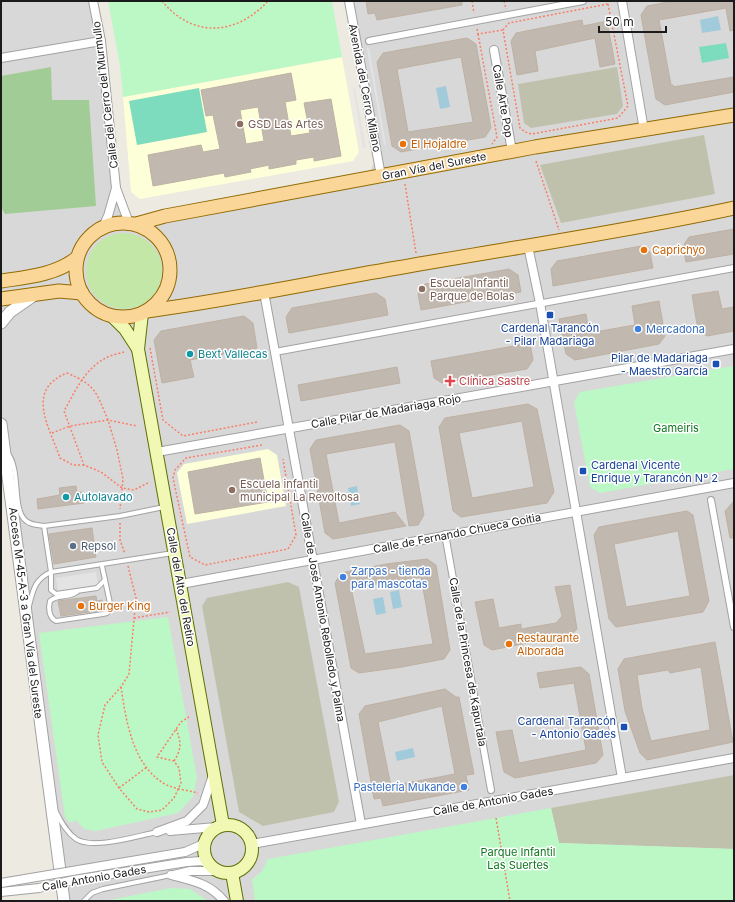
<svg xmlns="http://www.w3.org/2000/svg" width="735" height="902" viewBox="0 0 735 902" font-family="Inter,sans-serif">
	<rect width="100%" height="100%" fill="#edeae1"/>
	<path fill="#d9d8d8" d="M 1,1 L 93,1 L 116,188 L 129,222 L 370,172 L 377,154 L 349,1 L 734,1 L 734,901 L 64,901 L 1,425 Z"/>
	<g fill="#fcffd8">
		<path d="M 342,57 L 359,152 L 353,161 L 140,199 L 131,192 L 123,97 Z"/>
		<path d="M 268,449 L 277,455 L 286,506 L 187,524 L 177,473 L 184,464 Z"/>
	</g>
	<g fill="#c0c1ac">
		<path d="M 617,67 L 623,106 L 617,114 L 531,128 L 524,123 L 518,84 Z"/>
		<path d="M 704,135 L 715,194 L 561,223 L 540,165 Z"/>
		<path d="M 288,582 L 299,587 L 339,802 L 334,812 L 263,826 L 239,812 L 202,606 L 207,598 Z"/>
		<path d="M 734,775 L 734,849 L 559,843 L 551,808 Z"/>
	</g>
	<circle fill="#c2e7a6" cx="124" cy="271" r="38"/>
	<path fill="#a2cc95" d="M 51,67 L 52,100 L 89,100 L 96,206 L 5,214 L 1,207 L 1,76 Z"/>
	<g fill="#bcf8c5">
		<path d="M 108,1 L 332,1 L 342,57 L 123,97 L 120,65 Z"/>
		<path d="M 734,366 L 734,469 L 600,493 L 590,487 L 574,402 L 580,392 Z"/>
		<path d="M 168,617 L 197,778 L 193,797 L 178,813 L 96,831 L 84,829 L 76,820 L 70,823 L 65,817 L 39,633 Z"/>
		<path d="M 551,808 L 559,843 L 734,849 L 734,901 L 255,901 L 252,880 L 262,871 L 268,859 Z"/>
		<path d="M 171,888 L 190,889 L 208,901 L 105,901 Z"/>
	</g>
	<g fill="#7edcbe">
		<path d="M 726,43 L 729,58 L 702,63 L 699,47 Z"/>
		<path d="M 199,88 L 207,132 L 137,145 L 129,101 Z"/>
	</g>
	<g fill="#e3e3e3">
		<path d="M 367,48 L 369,48 L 386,145 L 384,145 Z"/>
		<path d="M 353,88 L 355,88 L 366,148 L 363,148 Z"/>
		<path d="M 96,572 L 98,585 L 58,591 L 56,578 Z"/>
	</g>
	<g fill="#a1cadb">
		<path d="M 718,16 L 721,30 L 702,33 L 700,20 Z"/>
		<path d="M 446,86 L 450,107 L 440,109 L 436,88 Z"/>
		<path d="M 357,486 L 360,504 L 351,506 L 348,488 Z"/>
		<path d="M 399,590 L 402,607 L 393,609 L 390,592 Z"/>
		<path d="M 383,597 L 386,613 L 376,615 L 373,599 Z"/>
		<path d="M 413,748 L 415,757 L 397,761 L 395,752 Z"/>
	</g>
	<g fill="#c1b8b0" stroke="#beb1a3" fill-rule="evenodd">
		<path d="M 366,1 L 462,1 L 462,5 L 377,20 L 375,13 L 368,14 Z"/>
		<path d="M 673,1 L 734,1 L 734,30 L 730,31 L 726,8 L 659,20 L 671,85 L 673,85 L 673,87 L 734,77 L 734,92 L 665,105 L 656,99 L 641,15 L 647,6 Z"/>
		<path d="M 582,20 L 583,26 L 607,21 L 615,64 L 600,67 L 595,38 L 535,51 L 538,71 L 517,75 L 511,41 L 516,33 Z"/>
		<path d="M 467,38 L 476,44 L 491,128 L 485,137 L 401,152 L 392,146 L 377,62 L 383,53 ZM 461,57 L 473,122 L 408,132 L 397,69 Z"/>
		<path d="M 291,73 L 296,100 L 285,102 L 291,136 L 310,133 L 304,103 L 331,99 L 341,156 L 314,161 L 314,157 L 296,160 L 296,164 L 269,169 L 269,165 L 250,169 L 251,172 L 225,177 L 224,173 L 153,186 L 148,155 L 201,145 L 203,152 L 220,149 L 213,115 L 206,116 L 201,90 ZM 258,107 L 264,141 L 246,144 L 240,110 Z"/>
		<path d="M 734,229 L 734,254 L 686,262 L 683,246 L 689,237 Z"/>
		<path d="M 641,246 L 650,252 L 653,268 L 553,286 L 551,269 L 557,261 Z"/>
		<path d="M 509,269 L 518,275 L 521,292 L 421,310 L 418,294 L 425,284 Z"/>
		<path d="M 718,291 L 722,309 L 734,307 L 734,331 L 707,336 L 698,330 L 692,295 Z"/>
		<path d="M 376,293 L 385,299 L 388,315 L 289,333 L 286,317 L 292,308 Z"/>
		<path d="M 659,301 L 665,336 L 659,344 L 575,360 L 566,354 L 559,319 L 586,314 L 589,333 L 635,325 L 632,306 Z"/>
		<path d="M 244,316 L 253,323 L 257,348 L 190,360 L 194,377 L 162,383 L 154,340 L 161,331 Z"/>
		<path d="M 530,343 L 533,360 L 527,369 L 442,383 L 434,378 L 431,361 Z"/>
		<path d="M 397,367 L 400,383 L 301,401 L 298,385 Z"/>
		<path d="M 528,404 L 537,409 L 554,492 L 547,503 L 461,517 L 453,511 L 439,427 L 445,418 ZM 522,421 L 534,487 L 472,498 L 459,433 Z"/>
		<path d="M 400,425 L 409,431 L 424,515 L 418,525 L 409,526 L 395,442 L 326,454 L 339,523 L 395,512 L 406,526 L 333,539 L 325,533 L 310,449 L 316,440 Z"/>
		<path d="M 260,458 L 268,502 L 195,514 L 188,472 Z"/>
		<path d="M 76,486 L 77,492 L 82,492 L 84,503 L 38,509 L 37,499 L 60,495 L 59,488 Z"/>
		<path d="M 734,501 L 734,538 L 730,538 L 725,511 Z"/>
		<path d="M 687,511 L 693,515 L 709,601 L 703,612 L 616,627 L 609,619 L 594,535 L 599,527 ZM 678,531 L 690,596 L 626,607 L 614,544 Z"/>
		<path d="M 92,528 L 96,557 L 54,564 L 49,534 Z"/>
		<path d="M 427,559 L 436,565 L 450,650 L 444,659 L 402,667 L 359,673 L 351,668 L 335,583 L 341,573 L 386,564 ZM 421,577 L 433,644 L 365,654 L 351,588 Z"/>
		<path d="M 570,585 L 577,629 L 572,634 L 492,650 L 484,645 L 475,602 L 493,599 L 499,628 L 521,624 L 521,629 L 556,623 L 562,616 L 555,587 Z"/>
		<path d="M 96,596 L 97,601 L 102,600 L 103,610 L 61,616 L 58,601 Z"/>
		<path d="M 715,642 L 733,742 L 647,760 L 640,753 L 625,711 L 618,669 L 624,659 ZM 701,667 L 710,730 L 651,741 L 642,708 L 637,675 L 668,670 L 670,673 Z"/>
		<path d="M 581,667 L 589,674 L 603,755 L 596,763 L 515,778 L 504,772 L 496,732 L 512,730 L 519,763 L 586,750 L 574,683 L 540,688 L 537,673 Z"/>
		<path d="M 445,689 L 456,697 L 459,697 L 474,774 L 466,775 L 469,790 L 383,806 L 381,798 L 374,799 L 359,714 L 365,706 ZM 442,706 L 455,774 L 391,786 L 378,722 Z"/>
	</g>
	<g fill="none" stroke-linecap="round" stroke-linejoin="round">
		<g stroke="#a2a2a2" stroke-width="6">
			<g id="service">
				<path d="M 9,455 C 20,472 13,506 24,519 C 29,525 37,525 44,526 L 51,572 C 35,579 33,590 29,606"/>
				<path d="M 44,526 L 120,516 L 164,507"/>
				<path d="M 105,580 L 97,588 L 56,594 L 51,590 L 51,572 L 173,553"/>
				<path d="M 77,592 C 68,599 57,594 50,601 C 48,608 49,618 56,621 L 103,614 L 107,613 L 111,608 L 102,566"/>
				<path d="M 56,812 C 61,821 66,832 76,839 C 93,850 137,836 157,832"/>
				<path d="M 84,901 L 92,893 L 103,889 L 171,875"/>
			</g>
		</g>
		<g stroke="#a2a2a2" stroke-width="8">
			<g id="pedestrian">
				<path d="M 369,41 L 583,1"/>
				<path d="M 275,352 L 734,268"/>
				<path d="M 711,500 L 734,627"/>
				<path d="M 445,534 L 491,790"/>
			</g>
		</g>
		<g stroke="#a2a2a2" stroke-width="10">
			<g id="minor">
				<path d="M 93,1 L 101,41 L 116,188"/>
				<path d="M 349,1 L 381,176"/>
				<path d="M 622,1 L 644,130"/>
				<path d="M 494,50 L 512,151"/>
				<path d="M 1,58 L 101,41"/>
				<path d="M 103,227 L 108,216 L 116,188 L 129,223"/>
				<path d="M 528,246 L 540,303 L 622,778"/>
				<path d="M 264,292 L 361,824"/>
				<path d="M 157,452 L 734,349"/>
				<path d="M 181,584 L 734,483"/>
				<path d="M 170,831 L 216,827"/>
				<path d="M 157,832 L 187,821 L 203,805 L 213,775"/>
				<path d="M 252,844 L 734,758"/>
				<path d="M 185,852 L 201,845 L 209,833"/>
				<path d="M 187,862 L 202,861 L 213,868"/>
				<path d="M 171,875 C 193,881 209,883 224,901"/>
				<path d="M 174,875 L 190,871 L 218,871"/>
			</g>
		</g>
		<g stroke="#a2a2a2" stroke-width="13">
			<g id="tertiary">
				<path d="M 1,323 L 10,312 L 36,294"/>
				<path d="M 1,424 L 64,901"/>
			</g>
		</g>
		<g stroke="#5d6f06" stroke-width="14">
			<g id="secondary">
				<path d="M 142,313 L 138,349 L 223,825"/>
				<path d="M 112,316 L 125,329 L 138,349"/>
				<circle cx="228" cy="849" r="24"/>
				<path d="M 232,873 L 237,901"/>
			</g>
		</g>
		<g stroke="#916a02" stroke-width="15">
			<g id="primary">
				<circle cx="123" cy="270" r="47"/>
				<path d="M 136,224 L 165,216 L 535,147 L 734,115"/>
				<path d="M 1,281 C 28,277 55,275 77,258"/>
				<path d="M 1,299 L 59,291 L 82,293"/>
				<path d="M 147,311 C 231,300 314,282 397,268 C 510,248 623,232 734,208"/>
			</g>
		</g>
		<g stroke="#f87f67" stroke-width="1.5" stroke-dasharray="2 2" stroke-linecap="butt">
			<path d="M 162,1 C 193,39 237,35 268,1"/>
			<path d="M 472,1 L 474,13"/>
			<path d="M 504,1 L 506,9"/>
			<path d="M 608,4 L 628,106 L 618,118 L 532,134 L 525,132 L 520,128 L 503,30 L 509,23 Z"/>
			<path d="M 477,29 L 478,34 L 503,30"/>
			<path d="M 478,34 L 497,137 L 492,144"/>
			<path d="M 536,161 L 559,230"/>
			<path d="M 405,184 L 416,253"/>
			<path d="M 150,348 L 163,420 L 183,436 L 257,422"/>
			<path d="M 124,352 C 118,354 110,355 104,359 C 84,370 75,392 64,411 L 84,465 L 101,472 L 122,488 L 134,490 L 148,483"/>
			<path d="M 52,433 L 70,426 L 108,420 L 117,450 L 123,479 L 120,509"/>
			<path d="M 262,445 L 186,458 L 175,470 L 173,478 L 190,557 L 205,565 L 288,549 L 296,535 L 283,459"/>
			<path d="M 84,465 L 73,465 L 60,458 C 49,426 25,390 67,373 C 96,385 96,392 108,420 L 137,426"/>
			<path d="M 120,523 L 120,540 L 125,554"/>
			<path d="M 128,566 L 136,598 L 129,674 L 121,687 L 105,705 L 98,735 L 102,762 L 119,788 L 137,809 L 149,812 L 162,810 L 174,798 L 181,783 L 179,768 L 174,761 L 157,757 L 181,722 L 189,717"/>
			<path d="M 134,618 L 170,612"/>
			<path d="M 121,687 C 126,720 132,763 163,783 C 173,789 187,790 198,793"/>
			<path d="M 174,761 C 182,749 181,741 176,729"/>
			<path d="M 119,788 L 147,767"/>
			<path d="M 496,818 L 510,901"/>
		</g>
		<use href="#service" stroke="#fff" stroke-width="4"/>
		<use href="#pedestrian" stroke="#fff" stroke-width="6"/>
		<use href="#minor" stroke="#fff" stroke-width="8"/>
		<use href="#tertiary" stroke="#fff" stroke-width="11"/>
		<use href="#secondary" stroke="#f0f8b3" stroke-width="12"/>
		<use href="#primary" stroke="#fad698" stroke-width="13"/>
		<g stroke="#a2a2a2" stroke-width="10" stroke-linecap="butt">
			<g id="minor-bridge">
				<path d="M 1,883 L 185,852"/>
				<path d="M 1,892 L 39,888 L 74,880 L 187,862"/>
			</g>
		</g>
		<use href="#minor-bridge" stroke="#fff" stroke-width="8"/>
	</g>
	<g fill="#8d6e63" stroke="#fff" stroke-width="1.5">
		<circle cx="240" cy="124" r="4"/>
		<circle cx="422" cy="289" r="4"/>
		<circle cx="232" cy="490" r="4"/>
	</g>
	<g fill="#e8710a" stroke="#fff" stroke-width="1.5">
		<circle cx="403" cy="144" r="4"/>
		<circle cx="644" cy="250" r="4"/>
		<circle cx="81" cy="606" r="4"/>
		<circle cx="509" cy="644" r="4"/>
	</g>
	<g fill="#1a4fb4" stroke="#fff" stroke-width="1.5">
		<rect x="546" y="311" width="8" height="8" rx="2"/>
		<rect x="712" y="360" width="8" height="8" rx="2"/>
		<rect x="579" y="467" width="8" height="8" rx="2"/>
		<rect x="620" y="723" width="8" height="8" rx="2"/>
	</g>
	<g fill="#3f7fe0" stroke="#fff" stroke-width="1.5">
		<circle cx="638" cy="329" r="4"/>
		<circle cx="343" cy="577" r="4"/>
		<circle cx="464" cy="787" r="4"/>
	</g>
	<g fill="#0f9aa8" stroke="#fff" stroke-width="1.5">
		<circle cx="190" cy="354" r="4"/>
		<circle cx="66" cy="497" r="4"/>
	</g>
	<path fill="#e0444e" stroke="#fff" stroke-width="1.5" d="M448 375h4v4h4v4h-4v4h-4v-4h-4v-4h4z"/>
	<circle fill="#5c6f8a" stroke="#fff" stroke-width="1.5" cx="73" cy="546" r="4"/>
	<g text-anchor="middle" stroke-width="3" stroke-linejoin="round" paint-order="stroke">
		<g font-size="11" fill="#1b1b1b" stroke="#fff">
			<text transform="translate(365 88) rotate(79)" y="4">Avenida del Cerro Milano</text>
			<text transform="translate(105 95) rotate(-97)" y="4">Calle del Cerro del Murmullo</text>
			<text transform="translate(503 101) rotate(80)" y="4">Calle Arte Pop</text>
			<text transform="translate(434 166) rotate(-11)" y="4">Gran Vía del Sureste</text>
			<text transform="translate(386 411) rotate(-10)" y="4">Calle Pilar de Madariaga Rojo</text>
			<text transform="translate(457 533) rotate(-11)" y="4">Calle de Fernando Chueca Goitia</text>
			<text transform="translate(181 587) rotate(80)" y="4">Calle del Alto del Retiro</text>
			<text transform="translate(26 613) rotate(83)" y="4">Acceso M-45-A-3 a Gran Vía del Sureste</text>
			<text transform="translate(323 617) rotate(80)" y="4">Calle de José Antonio Rebolledo y Palma</text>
			<text transform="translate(468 662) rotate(80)" y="4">Calle de la Princesa de Kapurtala</text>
			<text transform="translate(493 801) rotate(-10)" y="4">Calle de Antonio Gades</text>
			<text transform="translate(94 878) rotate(-10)" y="4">Calle Antonio Gades</text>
		</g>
		<g font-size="11" fill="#785e54" stroke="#fff" text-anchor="start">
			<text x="248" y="128">GSD Las Artes</text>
			<text x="430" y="287">Escuela Infantil<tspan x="430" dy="13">Parque de Bolas</tspan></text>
			<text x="240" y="488">Escuela infantil<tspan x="240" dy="13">municipal La Revoltosa</tspan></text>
		</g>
		<g font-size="11" fill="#c56008" stroke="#fff" text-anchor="start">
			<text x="411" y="148">El Hojaldre</text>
			<text x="652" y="254">Caprichyo</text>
			<text x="89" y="610">Burger King</text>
			<text x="517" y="642">Restaurante<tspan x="517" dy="13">Alborada</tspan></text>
		</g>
		<g font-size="11" fill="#164399" stroke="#fff" text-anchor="end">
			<text x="550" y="332" text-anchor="middle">Cardenal Tarancón<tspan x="550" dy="13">- Pilar Madariaga</tspan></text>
			<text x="708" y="362">Pilar de Madariaga<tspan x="708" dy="13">- Maestro García</tspan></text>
			<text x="591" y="469" text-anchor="start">Cardenal Vicente<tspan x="591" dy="13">Enrique y Tarancón Nº 2</tspan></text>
			<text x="616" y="725">Cardenal Tarancón<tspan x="616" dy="13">- Antonio Gades</tspan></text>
		</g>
		<g font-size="11" fill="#366cbe" stroke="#fff" text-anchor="start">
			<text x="646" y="333">Mercadona</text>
			<text x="351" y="575">Zarpas - tienda<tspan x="351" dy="13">para mascotas</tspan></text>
			<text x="456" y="791" text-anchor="end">Pastelería Mukande</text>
		</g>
		<g font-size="11" fill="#0d838f" stroke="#fff" text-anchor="start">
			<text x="198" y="358">Bext Vallecas</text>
			<text x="74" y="501">Autolavado</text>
		</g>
		<g font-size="11" fill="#be3a42" stroke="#fff" text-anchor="start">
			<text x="459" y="385">Clínica Sastre</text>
		</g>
		<g font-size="11" fill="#0c761c" stroke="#fff">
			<text x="676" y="432">Gameiris</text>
			<text x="518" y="856">Parque Infantil<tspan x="518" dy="13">Las Suertes</tspan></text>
		</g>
		<g font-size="11" fill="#4e5e75" stroke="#fff" text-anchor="start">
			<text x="81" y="550">Repsol</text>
		</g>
	</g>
	<rect width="735" height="902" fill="none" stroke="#1b1b1b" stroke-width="4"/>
	<path d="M599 26v6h67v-6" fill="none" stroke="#1b1b1b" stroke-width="2"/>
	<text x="605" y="26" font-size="12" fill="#1b1b1b" stroke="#ffffff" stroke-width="3" paint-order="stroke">50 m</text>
</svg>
